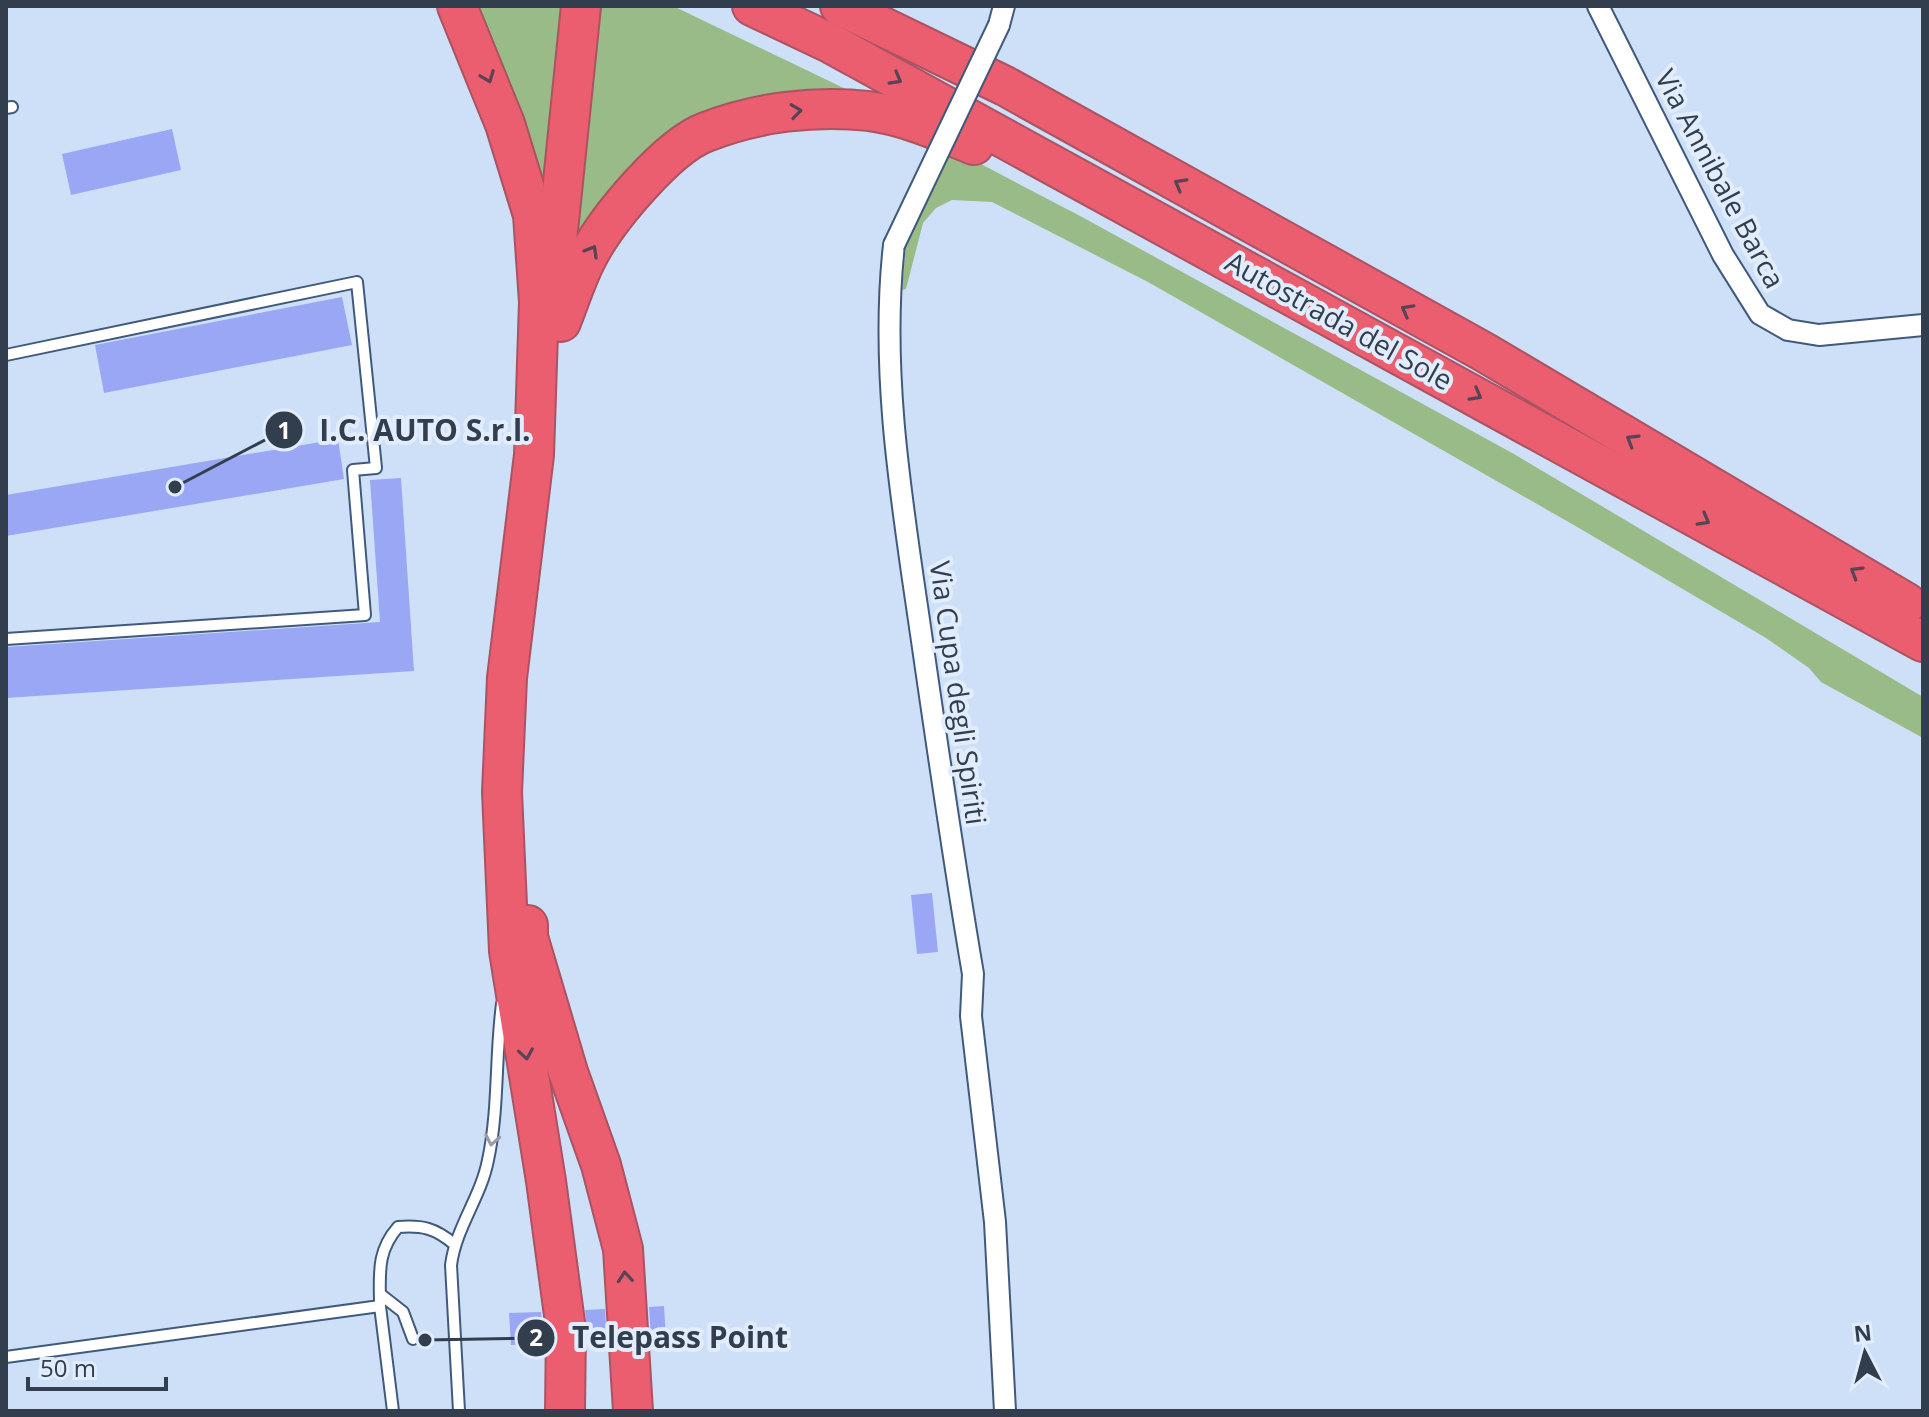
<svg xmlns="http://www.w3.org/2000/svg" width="1929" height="1417" viewBox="0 0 1929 1417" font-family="'Open Sans',sans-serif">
	<rect width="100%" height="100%" fill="#cee0f8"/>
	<g fill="#98bb87">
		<path d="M 471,6 L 566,6 L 546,217 C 526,142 508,75 471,6 Z"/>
		<path d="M 581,6 L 673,6 L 850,91 L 743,103 L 575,256 Z"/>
		<path d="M 947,151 L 979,163 L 1082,217 L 1514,454 L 1923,697 L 1923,738 L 1821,682 L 1809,668 L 1766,638 L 1579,528 L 1148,282 L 992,202 L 952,200 L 936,208 L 923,223 L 906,289 L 902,290 L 907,231 Z"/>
	</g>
	<g fill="#9aa7f5">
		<path d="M 172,129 L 181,170 L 71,195 L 62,154 Z"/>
		<path d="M 342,297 L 352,345 L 104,393 L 95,345 Z"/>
		<path d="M 338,439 L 344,479 L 6,536 L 6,495 Z"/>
		<path d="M 401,478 L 414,671 L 6,698 L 6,647 L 380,622 L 370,480 Z"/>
		<path d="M 932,893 L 938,952 L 917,954 L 911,895 Z"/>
		<path d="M 664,1306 L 666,1338 L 651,1339 L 649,1307 Z"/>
		<path d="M 605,1309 L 607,1341 L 588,1342 L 585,1310 Z"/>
		<path d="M 541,1312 L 544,1344 L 511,1345 L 509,1313 Z"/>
	</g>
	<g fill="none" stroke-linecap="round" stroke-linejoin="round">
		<g stroke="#415a7c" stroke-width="14">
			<g id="service">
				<path d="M 6,108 L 12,107"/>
				<path d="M 6,355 L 357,282 L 376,468 L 353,470 L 365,615 L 6,639"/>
				<path d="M 380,1294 L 403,1312 L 413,1339"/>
				<path d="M 380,1306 L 393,1411"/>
				<path d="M 6,1357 L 380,1306 C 380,1275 376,1252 398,1227 C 422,1225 435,1228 454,1244"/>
				<path d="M 459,1411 L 451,1265 C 456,1227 481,1197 488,1160 C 499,1109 495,1056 502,1004"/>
			</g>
		</g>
		<g stroke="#415a7c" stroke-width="24">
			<g id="minor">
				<path d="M 1598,6 L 1723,255 L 1760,314 L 1788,330 L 1819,335 L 1923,325"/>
				<path d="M 999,25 L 1004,6"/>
				<path d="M 894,245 C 880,369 901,497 919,620 C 936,738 953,857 973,974 L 971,1016 L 995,1222 L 1005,1411"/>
			</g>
		</g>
		<g stroke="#aa5363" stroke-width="42">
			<g id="motorway">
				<path d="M 457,6 L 505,124 L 533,215 L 539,302 L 534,455 L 507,678 L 502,792 L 509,951 L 546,1181 L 566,1330 L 565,1411"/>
				<path d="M 752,6 L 830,43 L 1923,642"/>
				<path d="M 840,6 L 1005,86 L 1484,352 L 1907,603"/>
				<path d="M 554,270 L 581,6"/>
				<path d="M 561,322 C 570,300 577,275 589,254 C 608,218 668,146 706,132 C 757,112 815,105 869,111 C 906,116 939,131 974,145"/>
				<path d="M 528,925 L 528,937 L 568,1072 L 601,1165 L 623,1249 L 633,1411"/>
			</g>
		</g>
		<use href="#service" stroke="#fff" stroke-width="10"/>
		<use href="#minor" stroke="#fff" stroke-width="20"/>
		<use href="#motorway" stroke="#ea5e6f" stroke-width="38"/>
		<g stroke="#415a7c" stroke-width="24" stroke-linecap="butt">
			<path id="minor-bridge" d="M 894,245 L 999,25"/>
		</g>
		<use href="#minor-bridge" stroke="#fff" stroke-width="20"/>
	</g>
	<defs><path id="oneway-chevron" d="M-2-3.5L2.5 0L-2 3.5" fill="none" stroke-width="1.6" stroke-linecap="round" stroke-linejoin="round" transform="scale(2)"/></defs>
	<g stroke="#574455">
		<use href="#oneway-chevron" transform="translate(488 77) rotate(69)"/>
		<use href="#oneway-chevron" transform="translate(896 79) rotate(29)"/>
		<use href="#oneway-chevron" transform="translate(796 111) rotate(-8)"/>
		<use href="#oneway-chevron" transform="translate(1180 184) rotate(-151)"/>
		<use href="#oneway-chevron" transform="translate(592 251) rotate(-60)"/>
		<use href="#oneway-chevron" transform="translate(1407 310) rotate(-151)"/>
		<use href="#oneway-chevron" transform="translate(1476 395) rotate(29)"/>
		<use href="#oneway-chevron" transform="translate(1632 440) rotate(-149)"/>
		<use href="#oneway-chevron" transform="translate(1704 520) rotate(29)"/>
		<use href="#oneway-chevron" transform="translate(1856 572) rotate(-149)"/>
		<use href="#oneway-chevron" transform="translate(526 1054) rotate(81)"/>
		<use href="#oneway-chevron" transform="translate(625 1277) rotate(-95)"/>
	</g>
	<use stroke="#989ea6" href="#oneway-chevron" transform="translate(492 1140) rotate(100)"/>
	<g text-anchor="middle" stroke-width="8" stroke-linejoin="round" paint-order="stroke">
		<g font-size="28" fill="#323e4e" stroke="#e1edfd">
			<text transform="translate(1720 179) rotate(62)" y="10">Via Annibale Barca</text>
			<text transform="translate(1339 321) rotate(29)" y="10">Autostrada del Sole</text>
			<text transform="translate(958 693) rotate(82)" y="10">Via Cupa degli Spiriti</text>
		</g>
	</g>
	<path fill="none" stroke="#323e4e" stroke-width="3" d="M175 487L284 430M425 1340L536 1338"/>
	<g fill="#323e4e" stroke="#e1edfd" stroke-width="3">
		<circle cx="175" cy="487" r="8"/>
		<circle cx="425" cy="1340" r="8"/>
		<circle cx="284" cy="430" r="20"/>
		<circle cx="536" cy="1338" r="20"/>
	</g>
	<g font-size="24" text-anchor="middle" font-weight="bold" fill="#fff">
		<text x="284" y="439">1</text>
		<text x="536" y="1346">2</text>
	</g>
	<g font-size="30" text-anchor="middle" font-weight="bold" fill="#323e4e" stroke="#e1edfd" stroke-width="8" stroke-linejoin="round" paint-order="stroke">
		<text x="425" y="441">I.C. AUTO S.r.l.</text>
		<text x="680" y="1348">Telepass Point</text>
	</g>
	<rect width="1929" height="1417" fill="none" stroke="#323e4e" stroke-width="16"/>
	<g transform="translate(1865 1353) rotate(354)" stroke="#e1edfd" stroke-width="6" paint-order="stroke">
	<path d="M0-6L14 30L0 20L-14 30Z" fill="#323e4e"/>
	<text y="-12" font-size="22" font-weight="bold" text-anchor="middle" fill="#323e4e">N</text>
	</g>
	<path d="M28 1377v12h138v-12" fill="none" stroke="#323e4e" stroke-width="4"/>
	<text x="40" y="1377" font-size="24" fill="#323e4e" stroke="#e1edfd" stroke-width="6" paint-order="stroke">50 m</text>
</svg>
